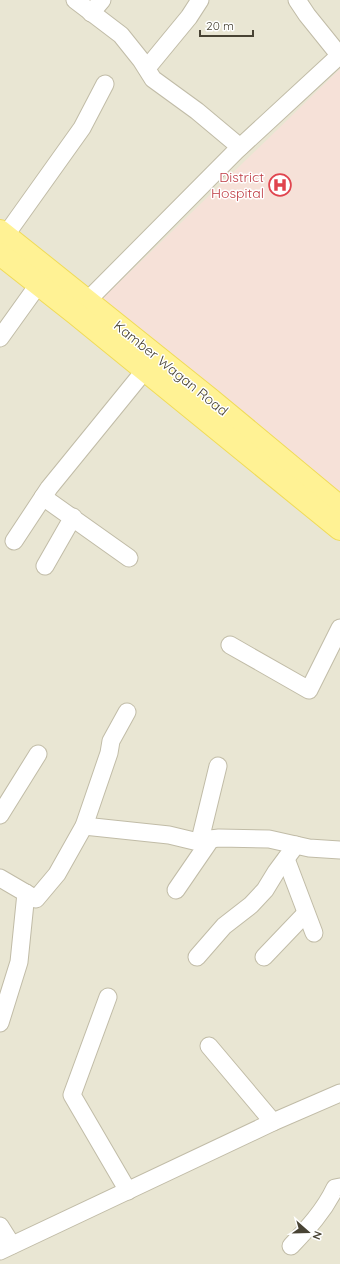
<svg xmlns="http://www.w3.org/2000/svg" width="340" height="1264" viewBox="0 0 340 1264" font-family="Quicksand,sans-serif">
	<rect width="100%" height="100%" fill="#f5f2e5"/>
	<rect fill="#e9e6d3" x="0" y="0" width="340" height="1264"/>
	<path fill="#f6e1d8" d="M 340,69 L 340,499 L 100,301 Z"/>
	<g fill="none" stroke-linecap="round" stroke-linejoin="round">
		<g stroke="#c1bca7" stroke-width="19">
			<g id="street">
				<path d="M 75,0 L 121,35 L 141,60 L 153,79 L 197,111 L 240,147"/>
				<path d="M 297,0 L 307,15 L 340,56"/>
				<path d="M 91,13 L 102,0"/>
				<path d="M 147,68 L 189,17 L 200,0"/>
				<path d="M 5,236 L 82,128 L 105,84"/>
				<path d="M 87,301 L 236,151 L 340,55"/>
				<path d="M 0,338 L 38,285"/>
				<path d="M 43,497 L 129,558"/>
				<path d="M 14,541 L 49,488 L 145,370"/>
				<path d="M 45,566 L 73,517"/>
				<path d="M 230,645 L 309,690 L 340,628"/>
				<path d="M 0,815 L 38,754"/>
				<path d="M 84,826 L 169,835 L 194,841 L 219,838 L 269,839 L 309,848 L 340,850"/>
				<path d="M 200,840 L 218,766"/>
				<path d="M 286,859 L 314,933"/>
				<path d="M 0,878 L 36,899 L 57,874 L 84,826 L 109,753 L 111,741 L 127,712"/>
				<path d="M 176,890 L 211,839"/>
				<path d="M 197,957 L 224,926 L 251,905 L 265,890 L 276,872 L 296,845"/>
				<path d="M 264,957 L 306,913"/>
				<path d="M 108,997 L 72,1095 L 128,1191"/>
				<path d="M 0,1023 L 19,962 L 26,893"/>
				<path d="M 209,1046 L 273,1122"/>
				<path d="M 0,1226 L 12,1245"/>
				<path d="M 291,1246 C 308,1228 324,1211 335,1188 L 340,1187"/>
				<path d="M 0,1251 L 273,1122 L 340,1093"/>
			</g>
		</g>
		<g stroke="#f0db58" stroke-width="24">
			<g id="primary">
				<path d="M 0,231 L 210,399 L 340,507"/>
				<path d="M 0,254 L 75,313 L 340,529"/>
			</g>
		</g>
		<use href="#street" stroke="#fff" stroke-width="17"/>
		<use href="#primary" stroke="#fff294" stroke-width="22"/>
	</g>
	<defs>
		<g id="hospital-ring" transform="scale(1.15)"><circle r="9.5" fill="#fff" stroke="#e0444e" stroke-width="1.5"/><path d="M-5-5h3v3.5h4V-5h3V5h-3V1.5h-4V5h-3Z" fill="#e0444e"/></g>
	</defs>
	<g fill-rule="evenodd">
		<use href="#hospital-ring" x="280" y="185"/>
	</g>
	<g text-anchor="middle" stroke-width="3" stroke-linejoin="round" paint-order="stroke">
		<g font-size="14" fill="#be3a42" stroke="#fff" text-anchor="end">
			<text x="264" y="182">District<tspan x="264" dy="16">Hospital</tspan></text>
		</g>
		<g font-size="14" fill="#484334" stroke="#fff">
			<text transform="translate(171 368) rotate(39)" y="5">Kamber Wagan Road</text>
		</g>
	</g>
	<g transform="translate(308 1232) rotate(110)" stroke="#ffffff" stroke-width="3" paint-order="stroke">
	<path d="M0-3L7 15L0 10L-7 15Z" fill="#484334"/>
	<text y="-6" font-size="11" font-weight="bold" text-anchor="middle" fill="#484334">N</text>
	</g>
	<path d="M200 30v6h53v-6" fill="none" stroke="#484334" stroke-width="2"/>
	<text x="206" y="30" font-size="12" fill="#484334" stroke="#ffffff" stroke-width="3" paint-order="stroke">20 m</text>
</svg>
